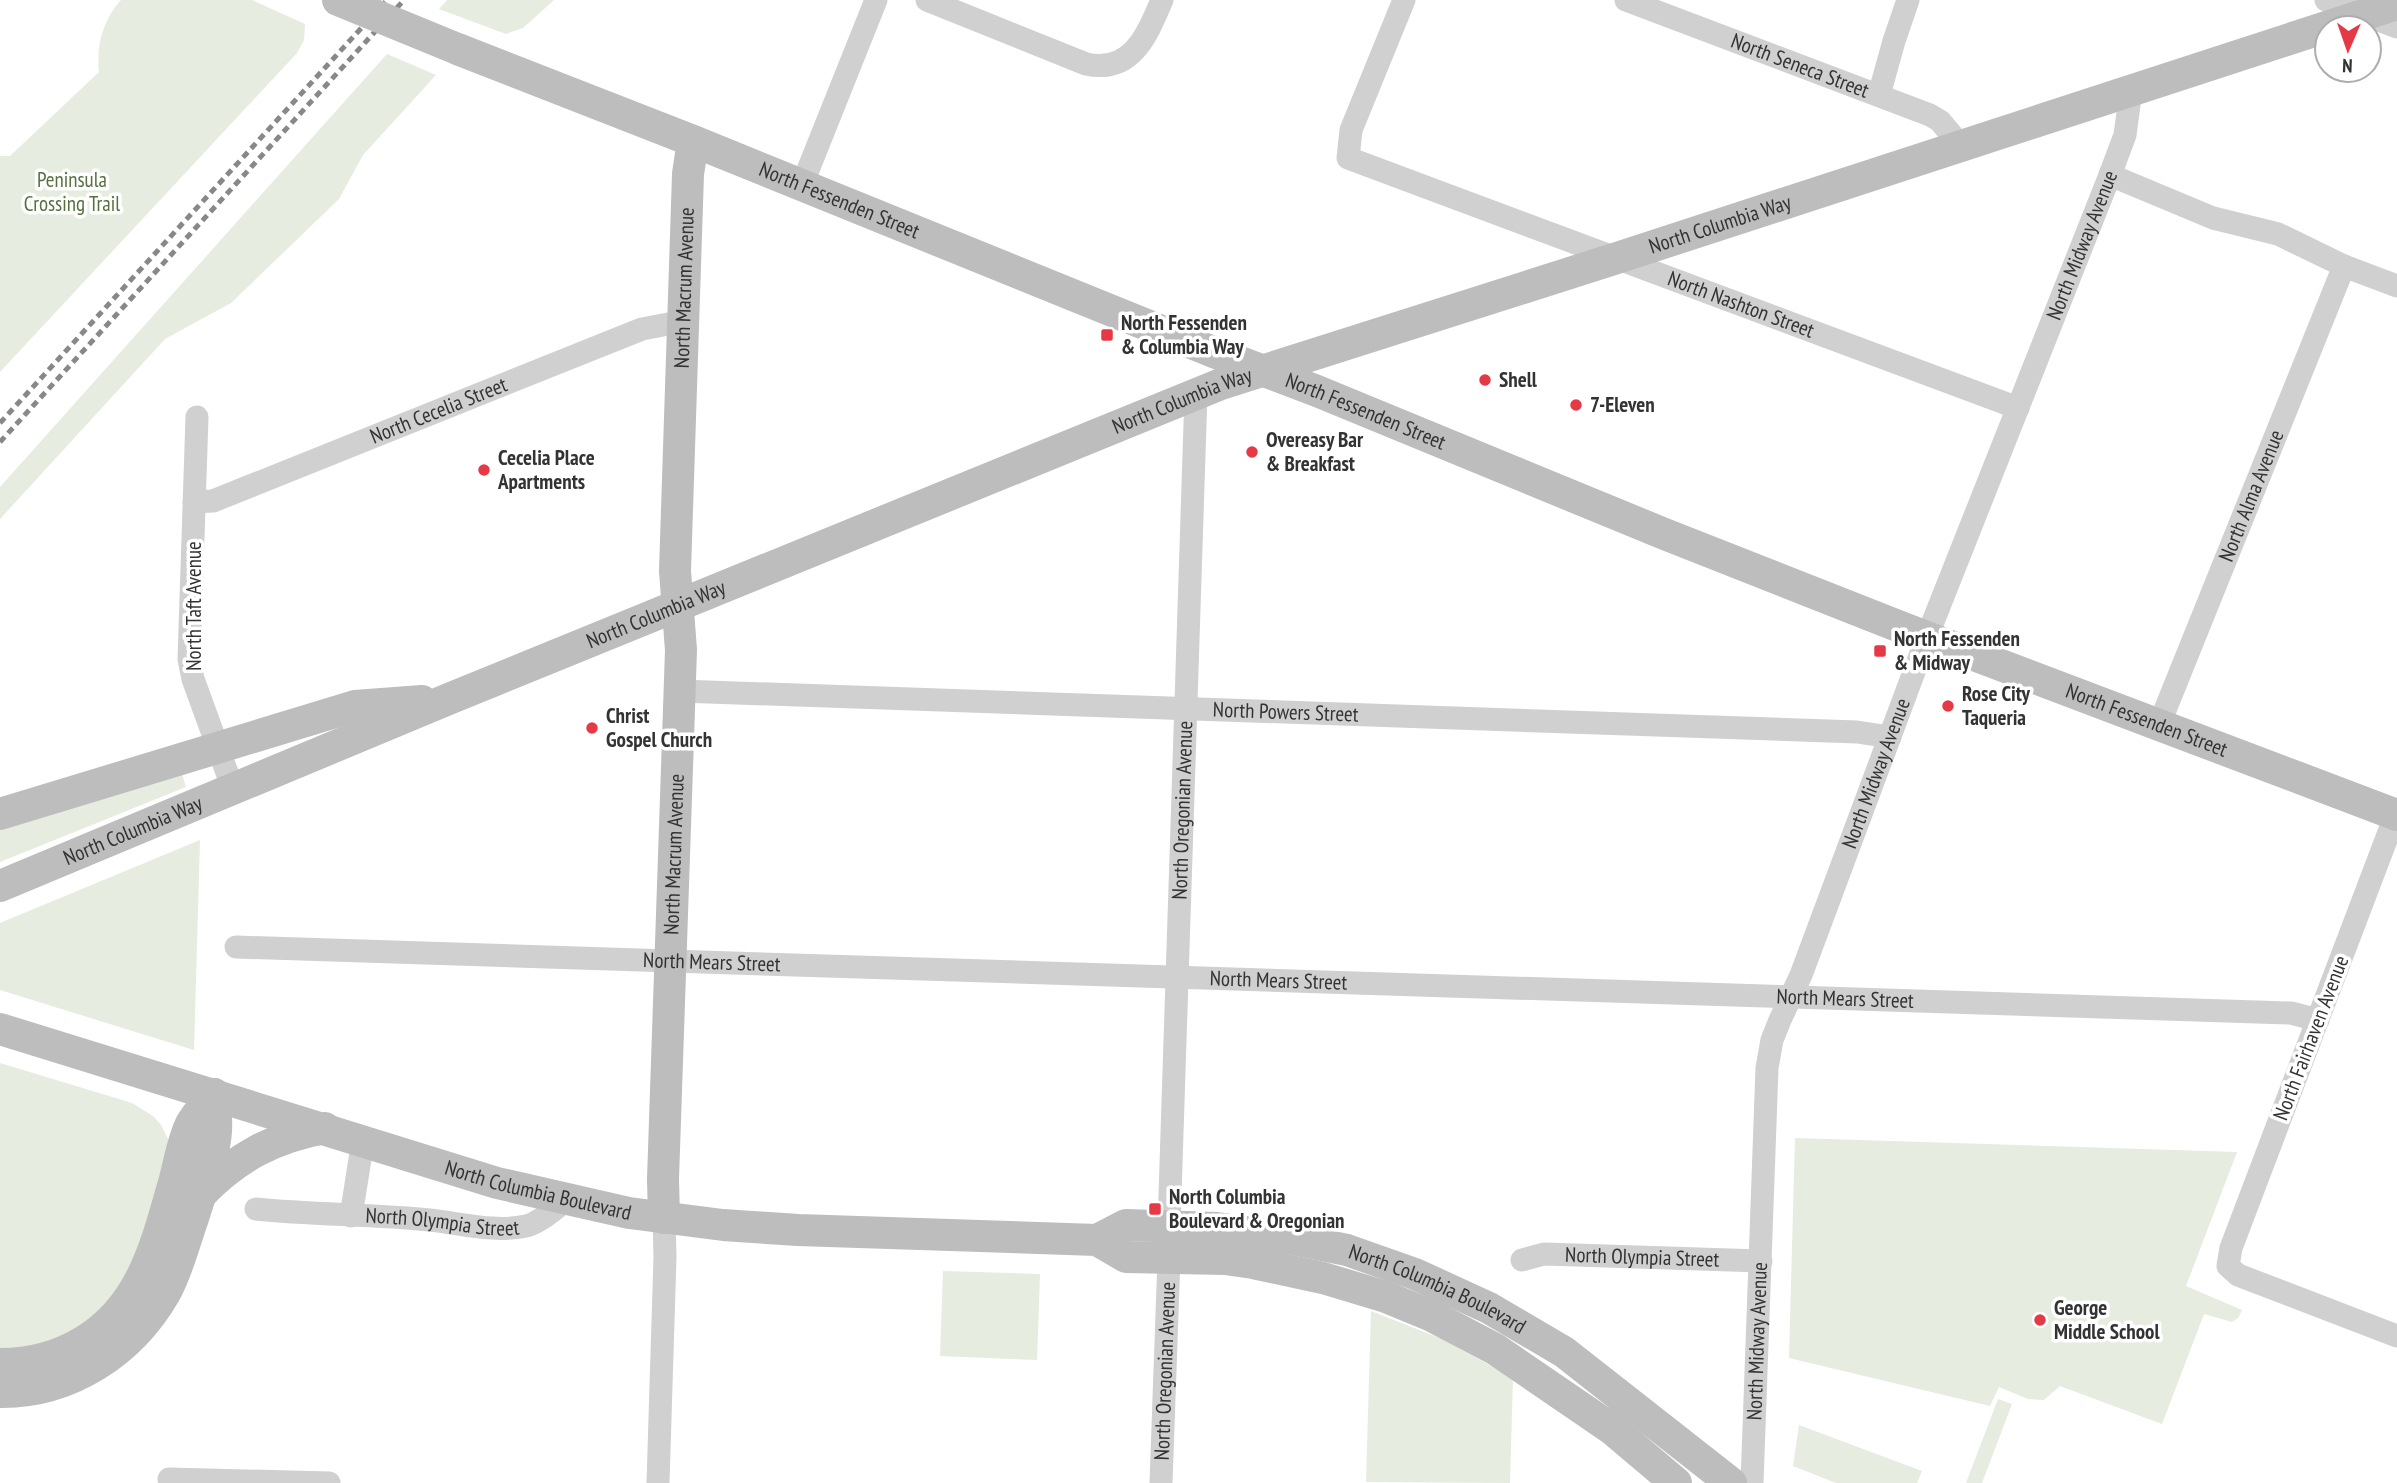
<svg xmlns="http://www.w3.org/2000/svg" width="2397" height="1483" viewBox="0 0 2397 1483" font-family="'PT Sans Narrow',sans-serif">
	<rect width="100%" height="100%" fill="#fff"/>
	<g fill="#e6ecdf">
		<path d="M 121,0 L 252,0 L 305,24 L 304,40 L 297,53 L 0,372 L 0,156 L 10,156 L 99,72 C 96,46 103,20 121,0 Z"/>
		<path d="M 447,0 L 554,0 L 523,28 L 506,34 L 439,9 Z"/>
		<path d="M 387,54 L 436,75 L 363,155 L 339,199 L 231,303 L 165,339 L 0,519 L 0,487 Z"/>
		<path d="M 182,774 L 186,787 L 0,862 L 0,828 Z"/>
		<path d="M 200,840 L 194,1050 L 0,990 L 0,923 Z"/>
		<path d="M 0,1063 L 132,1103 L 153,1116 L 161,1125 L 169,1141 L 137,1270 L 90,1330 L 0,1358 Z"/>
		<path d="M 1795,1138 L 2237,1152 L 2186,1286 L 2242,1310 L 2238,1318 L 2232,1322 L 2204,1314 L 2162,1424 L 2060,1386 L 2044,1400 L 2028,1399 L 1999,1387 L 1990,1406 L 1789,1358 Z"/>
		<path d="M 943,1271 L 1040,1274 L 1037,1360 L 940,1356 Z"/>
		<path d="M 1371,1311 L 1442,1339 L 1513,1378 L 1510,1483 L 1366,1482 Z"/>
		<path d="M 1998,1399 L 2012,1404 L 1982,1483 L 1966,1483 Z"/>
		<path d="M 1799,1425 L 1922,1471 L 1917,1483 L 1836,1483 L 1793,1466 Z"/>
	</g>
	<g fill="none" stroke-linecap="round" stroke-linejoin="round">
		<g stroke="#d0d0d0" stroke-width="23">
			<path d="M 927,0 L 1086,64 C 1132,74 1147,35 1162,0"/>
			<path id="s1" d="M 1404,0 L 1351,130 L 1348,158 L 2018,408"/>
			<path id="s2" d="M 1626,0 L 1930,115 L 1940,121 L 1961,146"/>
			<path d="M 2326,0 L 2397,27"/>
			<path d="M 1879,95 L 1894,41 L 1908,0"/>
			<path d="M 2110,175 L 2213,218 L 2278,234 L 2344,266 L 2397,286"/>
			<path d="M 802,185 L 876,0"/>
			<path d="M 197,417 L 189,659 L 193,679 L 233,789"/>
			<path id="s3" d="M 194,502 L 213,501 L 642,329 L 684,321"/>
			<path id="s4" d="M 680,691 L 1857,732 L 1890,737"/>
			<path id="s5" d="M 2159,725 L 2344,266"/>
			<path d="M 2397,811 L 2231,1248 L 2228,1266 L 2238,1275 L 2397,1336"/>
			<path id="s6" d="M 236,947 L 2291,1013 L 2318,1020"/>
			<path id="s7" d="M 256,1209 C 314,1215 372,1214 429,1220 C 461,1223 494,1233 526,1226 C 540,1223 555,1208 567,1200"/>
			<path d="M 351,1216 L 363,1140"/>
			<path id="s8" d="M 1169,1226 L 1196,393"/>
			<path id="s9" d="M 1522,1260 L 1544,1254 L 1761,1261"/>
			<path d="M 169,1479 L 329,1483"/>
			<path d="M 658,1483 L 665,1257 L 664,1218"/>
			<path id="s10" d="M 1161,1483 L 1169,1258"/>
			<path id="s11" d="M 1752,1483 L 1767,1068 L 1772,1040 L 1780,1020 L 1801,975 L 1927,637 L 2110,175 L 2125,135 L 2131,90"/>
		</g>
		<g stroke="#bdbdbd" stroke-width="32">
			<path id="s12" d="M 460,50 L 693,141 L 1211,351 L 1317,391 L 1662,533 L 1908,630 L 2397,815"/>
			<path d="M 0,814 L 355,706 L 422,701"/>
			<path id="s13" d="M 0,886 L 451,698 L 1221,384 L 1617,258 L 2397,4"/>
			<path id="s14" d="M 0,1029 L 497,1183 L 629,1213 L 723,1225 L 798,1230 L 1097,1240 L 1126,1257 L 1225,1259 L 1253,1263 L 1323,1278 L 1386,1297 L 1432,1316 L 1495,1349 L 1612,1429 L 1676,1483"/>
			<path d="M 200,1195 C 235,1158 274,1137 325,1128"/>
			<path id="s15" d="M 664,1218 L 663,1179 L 681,650 L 675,571 L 688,174 L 693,141"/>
			<path id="s16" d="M 1097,1240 L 1126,1225 L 1217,1228 L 1283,1237 L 1347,1250 L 1415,1274 L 1489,1308 L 1564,1352 L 1731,1483"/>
			<path d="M 0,1364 C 32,1364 59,1357 86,1340 C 142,1305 156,1245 173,1186 C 179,1166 182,1142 191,1124 C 197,1113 207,1103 214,1094"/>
			<path d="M 0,1392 C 70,1393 131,1352 165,1293 C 178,1270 184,1243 193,1218 C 200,1195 215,1154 216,1131 C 217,1119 215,1106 214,1094"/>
		</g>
		<g stroke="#888" stroke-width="5" stroke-dasharray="7 5" stroke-linecap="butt">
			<path d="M 0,423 L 387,0"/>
			<path d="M 0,442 L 404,0"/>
		</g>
		<path stroke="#bdbdbd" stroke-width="32" d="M 338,0 L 460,50"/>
	</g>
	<g fill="#e63946" stroke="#fff" stroke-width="2.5">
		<rect x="1100" y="328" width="14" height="14" rx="3.5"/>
		<circle cx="1485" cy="380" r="7"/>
		<circle cx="1576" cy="405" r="7"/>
		<circle cx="1252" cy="452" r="7"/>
		<circle cx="484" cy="470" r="7"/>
		<rect x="1873" y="644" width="14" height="14" rx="3.5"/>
		<circle cx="1948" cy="706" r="7"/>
		<circle cx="592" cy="728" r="7"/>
		<rect x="1148" y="1202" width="14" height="14" rx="3.5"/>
		<circle cx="2040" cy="1320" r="7"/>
	</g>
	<g text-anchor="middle" stroke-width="7" stroke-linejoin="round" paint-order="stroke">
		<g font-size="21" fill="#333" stroke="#fff">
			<text dy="7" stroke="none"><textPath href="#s2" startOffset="186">North Seneca Street</textPath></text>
			<text dy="7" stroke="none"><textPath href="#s12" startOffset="408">North Fessenden Street</textPath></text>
			<text dy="7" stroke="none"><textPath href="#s13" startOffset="1844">North Columbia Way</textPath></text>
			<text dy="7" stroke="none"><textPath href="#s11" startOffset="1297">North Midway Avenue</textPath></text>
			<text dy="7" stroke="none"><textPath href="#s15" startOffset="931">North Macrum Avenue</textPath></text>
			<text dy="7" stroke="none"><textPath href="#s1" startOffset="588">North Nashton Street</textPath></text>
			<text dy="7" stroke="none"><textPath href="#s13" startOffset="1278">North Columbia Way</textPath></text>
			<text dy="7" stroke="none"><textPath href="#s3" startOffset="262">North Cecelia Street</textPath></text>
			<text dy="7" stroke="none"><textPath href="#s12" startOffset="975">North Fessenden Street</textPath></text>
			<text dy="7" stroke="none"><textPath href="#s5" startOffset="247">North Alma Avenue</textPath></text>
			<text transform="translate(194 606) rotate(-90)" y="7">North Taft Avenue</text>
			<text dy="7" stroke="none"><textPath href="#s13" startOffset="710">North Columbia Way</textPath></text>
			<text dy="7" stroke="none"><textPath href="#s4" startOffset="606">North Powers Street</textPath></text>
			<text dy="7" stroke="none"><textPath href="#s12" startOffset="1815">North Fessenden Street</textPath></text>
			<text dy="7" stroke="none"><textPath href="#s11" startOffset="730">North Midway Avenue</textPath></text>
			<text dy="7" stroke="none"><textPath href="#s8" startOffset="416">North Oregonian Avenue</textPath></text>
			<text dy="7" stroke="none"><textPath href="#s13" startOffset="144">North Columbia Way</textPath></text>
			<text dy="7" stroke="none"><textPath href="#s15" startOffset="364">North Macrum Avenue</textPath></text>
			<text dy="7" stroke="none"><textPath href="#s6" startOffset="476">North Mears Street</textPath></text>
			<text dy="7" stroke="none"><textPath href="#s6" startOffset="1043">North Mears Street</textPath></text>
			<text dy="7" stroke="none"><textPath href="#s6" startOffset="1610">North Mears Street</textPath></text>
			<text transform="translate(2311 1038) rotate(-69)" y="7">North Fairhaven Avenue</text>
			<text dy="7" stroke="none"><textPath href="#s14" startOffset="562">North Columbia Boulevard</textPath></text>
			<text dy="7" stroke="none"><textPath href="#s7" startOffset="187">North Olympia Street</textPath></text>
			<text dy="7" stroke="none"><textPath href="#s9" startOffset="121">North Olympia Street</textPath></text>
			<text dy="7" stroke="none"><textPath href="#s16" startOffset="354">North Columbia Boulevard</textPath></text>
			<text dy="7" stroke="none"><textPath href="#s11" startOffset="142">North Midway Avenue</textPath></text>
			<text dy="7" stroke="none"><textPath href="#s10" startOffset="112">North Oregonian Avenue</textPath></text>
		</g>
		<g font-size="21" fill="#56703f" stroke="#fff">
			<text x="72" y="187">Peninsula<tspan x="72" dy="24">Crossing Trail</tspan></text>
		</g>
		<g font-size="21" font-weight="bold" fill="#333" stroke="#fff" text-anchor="start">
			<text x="1121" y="330">North Fessenden<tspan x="1121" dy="24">&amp; Columbia Way</tspan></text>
			<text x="1499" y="387">Shell</text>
			<text x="1590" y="412">7-Eleven</text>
			<text x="1266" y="447">Overeasy Bar<tspan x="1266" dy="24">&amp; Breakfast</tspan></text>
			<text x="498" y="465">Cecelia Place<tspan x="498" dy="24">Apartments</tspan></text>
			<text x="1894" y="646">North Fessenden<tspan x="1894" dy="24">&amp; Midway</tspan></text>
			<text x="1962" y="701">Rose City<tspan x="1962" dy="24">Taqueria</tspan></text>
			<text x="606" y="723">Christ<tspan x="606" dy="24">Gospel Church</tspan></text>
			<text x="1169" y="1204">North Columbia<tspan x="1169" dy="24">Boulevard &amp; Oregonian</tspan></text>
			<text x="2054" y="1315">George<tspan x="2054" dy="24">Middle School</tspan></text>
		</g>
	</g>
	<g transform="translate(2348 49) rotate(182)"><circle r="33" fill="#ffffff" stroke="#adadad" stroke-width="2"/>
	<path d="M0-5L12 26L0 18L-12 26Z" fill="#e63946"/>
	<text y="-10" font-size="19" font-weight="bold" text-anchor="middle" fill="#333333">N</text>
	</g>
</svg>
